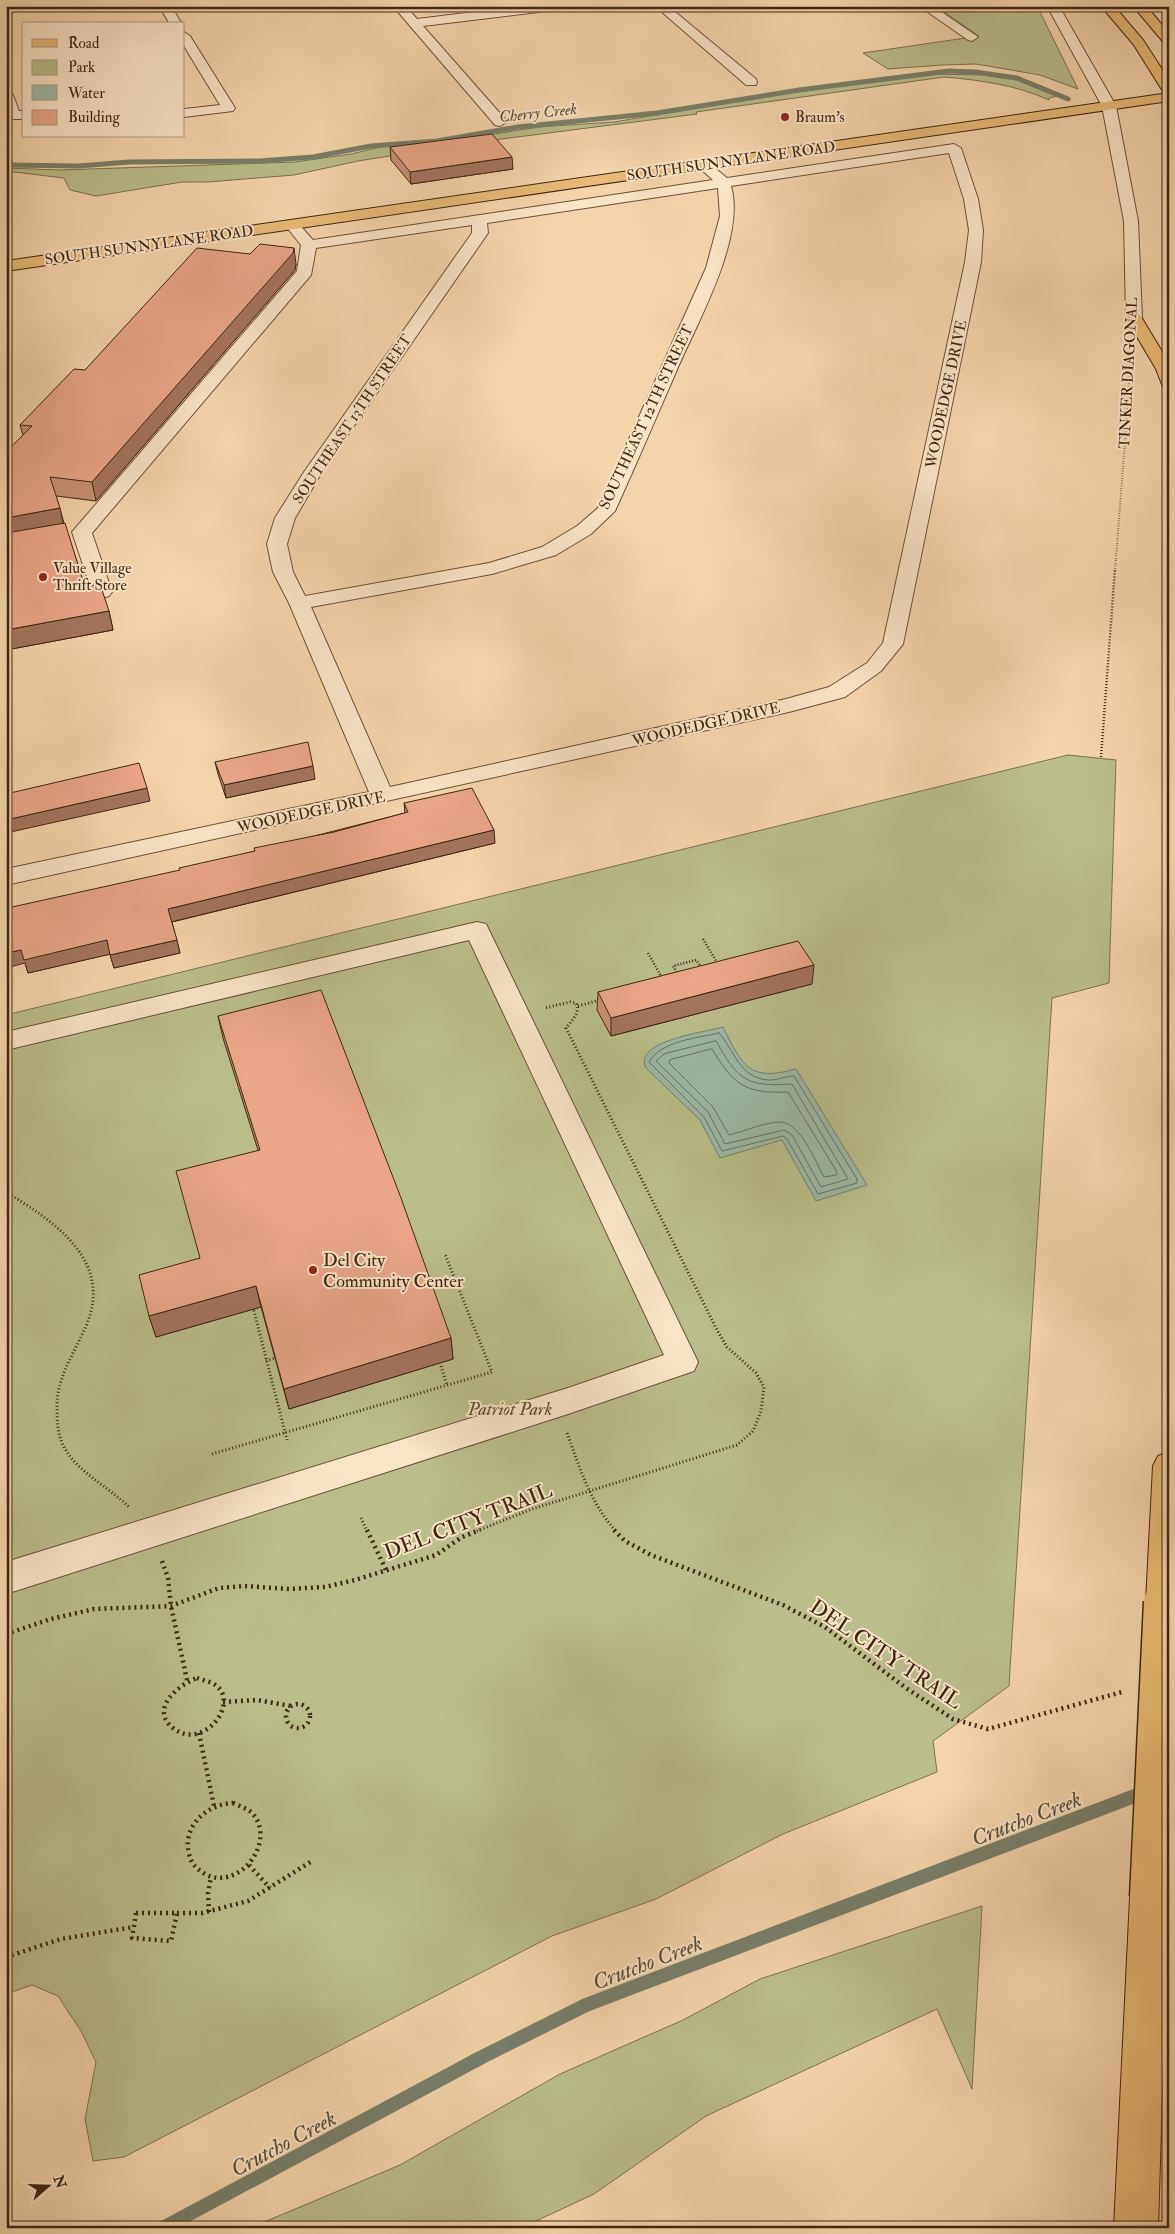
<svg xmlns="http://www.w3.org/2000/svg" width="1175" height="2234" viewBox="0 0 1175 2234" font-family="'IM FELL Double Pica',serif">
	<rect width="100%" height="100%" fill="#f4d5a9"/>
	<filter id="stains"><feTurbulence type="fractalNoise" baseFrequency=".004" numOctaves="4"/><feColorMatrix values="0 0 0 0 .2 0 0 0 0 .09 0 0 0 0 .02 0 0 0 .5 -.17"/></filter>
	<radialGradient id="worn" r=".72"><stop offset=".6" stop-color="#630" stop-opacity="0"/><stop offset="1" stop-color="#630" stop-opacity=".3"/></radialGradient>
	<g fill="#b9be8a" stroke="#7b7250">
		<path d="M 935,6 L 1037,6 L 1078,89 L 1040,75 L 976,64 L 942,65 L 888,69 L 863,53 L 979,36 Z"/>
		<path d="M 933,74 L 983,75 L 1017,80 L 1057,96 L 1049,98 L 1049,100 C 1016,85 980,80 944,77 L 696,112 L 697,114 L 486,141 L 358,161 L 294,175 L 208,182 L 182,182 L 96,196 L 70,190 L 64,178 L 6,171 L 6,168 L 60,170 L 295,162 L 351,154 L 381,147 L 457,140 L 539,127 L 614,122 L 774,95 Z"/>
		<path d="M 1068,755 L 1116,760 L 1109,983 L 1052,998 L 1009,1686 L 933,1741 L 937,1772 L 783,1834 L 656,1899 L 552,1936 L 124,2157 L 93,2161 L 85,2119 L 96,2062 L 81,2031 L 58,1996 L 32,1985 L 6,1994 L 6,1015 Z"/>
		<path d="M 982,1906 L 972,2089 L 937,2009 L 706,2116 L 594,2194 L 521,2228 L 250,2228 L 400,2165 L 560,2074 L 683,2020 L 760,1979 Z"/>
	</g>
	<path fill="#9cb9a7" stroke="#767f6d" d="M 723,1027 C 743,1066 748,1082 796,1069 L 867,1185 L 816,1201 L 782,1140 L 720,1158 L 700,1120 L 646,1068 C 632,1041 706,1032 723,1027 Z"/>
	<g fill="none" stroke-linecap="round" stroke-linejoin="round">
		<g stroke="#6c705e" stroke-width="1">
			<path d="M 719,1033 C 735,1051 739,1077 767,1080 C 776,1081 785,1076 794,1076 L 857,1179 L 857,1183 L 818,1194 L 787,1139 L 783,1136 L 722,1151 L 704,1117 L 649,1062 C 661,1041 697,1038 719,1033 Z"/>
			<path d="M 716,1041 C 738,1080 746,1087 792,1084 L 848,1179 L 821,1187 L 792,1135 L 784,1130 L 725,1144 L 708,1112 L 656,1061 L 664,1054 Z"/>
			<path d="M 712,1049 C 734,1085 745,1094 788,1092 L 837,1172 L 836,1175 L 824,1177 C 815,1161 800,1121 779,1122 C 763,1123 745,1131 729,1135 L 713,1107 L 669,1063 L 670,1060 Z"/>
		</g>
		<path stroke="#767f6d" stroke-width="5" d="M 6,165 L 79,166 L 129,162 L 259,161 L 313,157 L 371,146 L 437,141 L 518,127 L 657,113 L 799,90 L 949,71 L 975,72 L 1017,78 L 1068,99"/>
		<path stroke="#767f6d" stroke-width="14" d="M 163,2228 L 482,2057 L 586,2005 L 1145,1792"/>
		<g stroke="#6b523a" stroke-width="2">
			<g id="minor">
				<path d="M 159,6 L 171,6 L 182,24 L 170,24 Z"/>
				<path d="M 393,6 L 406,6 L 417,19 L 523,6 L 561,6 L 555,10 L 423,26 L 505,119 L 507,122 L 500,126 L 495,125 Z"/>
				<path d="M 655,6 L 668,6 L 756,79 L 757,82 L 756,85 L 746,85 Z"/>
				<path d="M 919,6 L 933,6 L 978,37 L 972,41 L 968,40 Z"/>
				<path d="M 1047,6 L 1059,6 L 1116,106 L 1138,221 L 1142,318 L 1140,321 L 1128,321 L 1126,318 L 1124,221 L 1102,106 Z"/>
				<path d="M 184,32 L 190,36 L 235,108 L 233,111 L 184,117 L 184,109 L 220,105 L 184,46 Z"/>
				<path d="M 6,91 L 13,95 L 19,111 L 24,111 L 24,119 L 14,119 L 7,115 Z"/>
				<path d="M 954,144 L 961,148 L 978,199 L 983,230 L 981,262 L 903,644 L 881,671 L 845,697 L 789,712 L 6,885 L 6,869 L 369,792 L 289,603 L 273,572 L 267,544 L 275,518 L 304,472 L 472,233 L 472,225 L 316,248 L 311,275 L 92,533 L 112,592 L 109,596 L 102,598 L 95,596 L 92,592 L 72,532 L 297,271 L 301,245 L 285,225 L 287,222 L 297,222 L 313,240 L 713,180 L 703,171 L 710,167 L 715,168 L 727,178 ZM 949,153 L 964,199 L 969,230 L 965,262 L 883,643 L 867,663 L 829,687 L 786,699 L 390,787 L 311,607 L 492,574 L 556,555 L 591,534 L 615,511 C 636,465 656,418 676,372 C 697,323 746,238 731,186 ZM 718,188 L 720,216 L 706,268 L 598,508 L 577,526 L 542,547 L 489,563 L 305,596 L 293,572 L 287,544 L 295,518 L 322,472 L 488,233 L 487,223 Z"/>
				<path d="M 477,922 L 486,924 L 489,930 L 698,1362 L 694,1371 L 568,1414 L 6,1594 L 6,1562 L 568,1388 L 664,1355 L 469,940 L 6,1050 L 6,1032 Z"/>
			</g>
		</g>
		<g stroke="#3d2715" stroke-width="2">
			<path id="major" d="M 1169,93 L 1169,101 L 6,271 L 6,261 Z"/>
		</g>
		<g stroke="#3d2715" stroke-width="2">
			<g id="highway">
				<path d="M 1101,6 L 1114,6 L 1143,40 L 1169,80 L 1169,94 L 1164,93 L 1134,45 Z"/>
				<path d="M 1133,6 L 1146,6 L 1169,33 L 1169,45 L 1165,44 Z"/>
				<path d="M 1134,313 L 1140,315 L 1169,363 L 1169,388 L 1163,387 L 1156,369 L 1126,318 L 1128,315 Z"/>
				<path d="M 1169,1452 L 1169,1616 L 1163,1618 L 1151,1613 L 1146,1602 L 1153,1466 L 1158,1456 Z"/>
				<path d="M 1149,1878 L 1163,1883 L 1168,1897 L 1158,2228 L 1114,2228 L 1130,1897 L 1135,1883 Z"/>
			</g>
		</g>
		<path stroke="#3d2715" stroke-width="2" stroke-dasharray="0.5 2" stroke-linecap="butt" d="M 1115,571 L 1131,363"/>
		<g stroke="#3d2715" stroke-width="2.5" stroke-dasharray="1 2" stroke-linecap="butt">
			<path d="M 1101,757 L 1115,569"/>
			<path d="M 703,939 L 718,964"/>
			<path d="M 648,953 L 662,978"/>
			<path d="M 678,975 L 673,966 L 696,960 L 702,968"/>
		</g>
		<g stroke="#3d2715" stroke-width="3" stroke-dasharray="1 2.5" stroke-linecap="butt">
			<path d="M 578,1006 L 600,1000"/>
			<path d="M 6,1192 C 55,1222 114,1261 86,1326 C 75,1352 58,1375 57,1404 C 57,1418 57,1432 63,1445 C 76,1472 108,1486 129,1507"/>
			<path d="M 253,1307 L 287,1440"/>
			<path d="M 266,1361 L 275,1358"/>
			<path d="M 441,1366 L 447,1385"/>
			<path d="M 567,1433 C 580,1468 590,1503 616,1531"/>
			<path d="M 212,1454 L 492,1372 L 445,1254"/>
			<path d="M 361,1518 L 367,1531"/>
			<path d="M 477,1531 L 532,1509 L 737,1445 L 753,1431 L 761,1411 L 764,1387 L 756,1373 L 727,1347 L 717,1330 L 566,1028 C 572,1020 581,1013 576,1003 L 570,1002 L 545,1008"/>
		</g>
		<g stroke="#3d2715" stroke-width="4.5" stroke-dasharray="2 4" stroke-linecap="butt">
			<path d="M 367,1530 L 386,1570"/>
			<path d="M 614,1530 L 625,1541 L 651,1555 L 783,1605 L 825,1627 L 906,1688 L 953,1719 L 988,1729 L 1122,1692"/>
			<path d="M 162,1561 L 168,1578 L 171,1606 L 187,1680"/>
			<path d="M 6,1634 L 51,1619 L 94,1609 L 171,1606 L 219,1588 L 244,1586 L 289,1589 L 325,1587 L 355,1580 L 436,1555 L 462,1537 L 480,1530"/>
			<path d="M 197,1678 C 202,1680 207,1681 212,1683 C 244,1699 204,1753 173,1728 C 149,1709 178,1685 197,1678 Z"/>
			<path d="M 223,1702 L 257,1700 L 291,1706"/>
			<circle cx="298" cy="1716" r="12"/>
			<path d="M 199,1733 L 214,1806"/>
			<path d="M 233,1803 C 239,1806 249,1809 253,1814 C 277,1843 238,1892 205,1874 C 197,1869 191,1864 189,1854 C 182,1826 207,1804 233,1803 Z"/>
			<path d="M 249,1865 L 270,1888"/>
			<path d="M 209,1912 L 208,1893 L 211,1877"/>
			<path d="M 136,1913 L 177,1913 L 171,1941 L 132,1938 Z"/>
			<path d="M 177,1913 L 202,1913 L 248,1901 L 312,1861"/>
			<path d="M 6,1957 L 61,1939 L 134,1927"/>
		</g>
		<use href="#minor" fill="#f8e4c7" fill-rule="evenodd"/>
		<use href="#major" fill="#eaba74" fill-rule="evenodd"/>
		<use href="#highway" fill="#eaba74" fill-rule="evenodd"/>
		<g stroke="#3d2715" stroke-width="41" stroke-linecap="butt">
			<path id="highway-bridge" d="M 1149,1897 L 1163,1602"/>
		</g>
		<use href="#highway-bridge" stroke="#eaba74" stroke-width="38"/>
	</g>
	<g fill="#ca8f74" stroke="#3d2715">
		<path d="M 390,147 L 513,169 L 411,184 L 391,160 Z"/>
		<path d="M 296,264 L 295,270 L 96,501 L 56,496 L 64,523 L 85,587 L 109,611 L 113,630 L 6,650 L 6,452 L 23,435 L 20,425 L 85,370 Z"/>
		<path d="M 215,762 L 315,779 L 226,798 L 218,774 Z"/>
		<path d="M 404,803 L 495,843 L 172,922 L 180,953 L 114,968 L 110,954 L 28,973 L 25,963 L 180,870 L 405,813 Z"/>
		<path d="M 812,984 L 611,1036 L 597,1010 L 598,992 Z"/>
		<path d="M 218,1016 L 451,1338 L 453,1359 L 289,1409 L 261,1307 L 156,1337 L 149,1316 L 200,1258 L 258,1150 L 223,1038 Z"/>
	</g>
	<g fill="#a4745e" stroke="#3d2715">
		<path d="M 512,157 L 513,169 L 411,184 L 410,172 Z"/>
		<path d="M 294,248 L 296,264 L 295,270 L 96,501 L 92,482 Z"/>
		<path d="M 60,508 L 64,527 L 6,537 L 6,518 Z"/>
		<path d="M 109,611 L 113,630 L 6,650 L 6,630 Z"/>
		<path d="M 313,766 L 315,779 L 226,798 L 224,785 Z"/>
		<path d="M 147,788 L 150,801 L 6,833 L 6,820 Z"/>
		<path d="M 494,830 L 495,843 L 171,922 L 168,909 Z"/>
		<path d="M 107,940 L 111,954 L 28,973 L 25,963 L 6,968 L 6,953 L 21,950 Z"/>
		<path d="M 177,940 L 180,953 L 114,968 L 110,955 Z"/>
		<path d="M 814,965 L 812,984 L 611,1036 L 611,1018 Z"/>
		<path d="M 256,1286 L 261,1307 L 156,1337 L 149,1316 Z"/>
		<path d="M 451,1338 L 453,1359 L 289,1409 L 284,1389 Z"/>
	</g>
	<g fill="#eba687" stroke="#3d2715">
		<path d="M 492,134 L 512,157 L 410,172 L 390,147 Z"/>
		<path d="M 260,244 L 294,248 L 293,253 L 92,482 L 50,477 L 60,508 L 6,518 L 6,452 L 32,426 L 20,425 L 74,369 L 85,370 L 197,248 L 250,254 Z"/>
		<path d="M 65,523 L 85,587 L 100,584 L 109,611 L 6,630 L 6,533 Z"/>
		<path d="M 308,742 L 313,766 L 224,785 L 215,762 Z"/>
		<path d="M 139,763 L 147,788 L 6,820 L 6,794 Z"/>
		<path d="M 472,788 L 494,830 L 168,909 L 177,940 L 110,955 L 107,940 L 24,960 L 21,950 L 6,953 L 6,911 L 12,909 L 12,907 L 180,870 L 179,868 L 255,851 L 254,848 L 334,832 L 408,812 L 404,803 Z"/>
		<path d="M 798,941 L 814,965 L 611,1018 L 598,992 Z"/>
		<path d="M 321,990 L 401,1198 L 451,1338 L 284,1389 L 256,1286 L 149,1316 L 139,1275 L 200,1258 L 176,1171 L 260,1150 L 218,1016 Z"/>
	</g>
	<g fill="#8f2418" stroke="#f8e4c7" stroke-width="2">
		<circle cx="785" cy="117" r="5"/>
		<circle cx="43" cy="577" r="5"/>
		<circle cx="313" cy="1270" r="5"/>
	</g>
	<g text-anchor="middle" stroke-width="4" stroke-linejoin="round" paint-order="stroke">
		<g font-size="15" fill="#3d2715" stroke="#f8e4c7" text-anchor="start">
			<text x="795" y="122">Braum's</text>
			<text x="53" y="573">Value Village<tspan x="53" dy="17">Thrift Store</tspan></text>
		</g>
		<g font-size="15" fill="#3d2715" stroke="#f8e4c7">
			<text transform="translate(731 161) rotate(-8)" y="5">SOUTH SUNNYLANE ROAD</text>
			<text transform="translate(149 245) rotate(-8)" y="5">SOUTH SUNNYLANE ROAD</text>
			<text transform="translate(1128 373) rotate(-87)" y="5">TINKER DIAGONAL</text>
			<text transform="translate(946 394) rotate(-78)" y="5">WOODEDGE DRIVE</text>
			<text transform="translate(646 417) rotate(-65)" y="5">SOUTHEAST 12TH STREET</text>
			<text transform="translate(352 419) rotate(-56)" y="5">SOUTHEAST 13TH STREET</text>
			<text transform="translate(706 724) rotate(-13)" y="5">WOODEDGE DRIVE</text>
			<text transform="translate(311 812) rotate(-12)" y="5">WOODEDGE DRIVE</text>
		</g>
		<g font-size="16" font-style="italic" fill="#554c3a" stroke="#f8e4c7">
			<text transform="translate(538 112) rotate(-6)" y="6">Cherry Creek</text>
		</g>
		<g font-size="18" fill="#3d2715" stroke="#f8e4c7" text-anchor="start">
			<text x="323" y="1266">Del City<tspan x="323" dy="21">Community Center</tspan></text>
		</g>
		<g font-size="18" font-style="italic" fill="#5c4d32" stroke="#f8e4c7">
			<text x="510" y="1415">Patriot Park</text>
		</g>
		<g font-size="21" fill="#3d2715" stroke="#f8e4c7">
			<text transform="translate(468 1521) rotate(-21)" y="7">DEL CITY TRAIL</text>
			<text transform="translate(886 1654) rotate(34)" y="7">DEL CITY TRAIL</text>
		</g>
		<g font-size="22" font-style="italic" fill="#554c3a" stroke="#f8e4c7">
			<text transform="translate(1026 1818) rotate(-21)" y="8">Crutcho Creek</text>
			<text transform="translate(647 1962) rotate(-21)" y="8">Crutcho Creek</text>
			<text transform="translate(283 2143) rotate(-28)" y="8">Crutcho Creek</text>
		</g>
	</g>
	<rect width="1175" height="2234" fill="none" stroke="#f4d5a9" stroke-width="25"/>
	<rect x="8" y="8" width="1160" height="2219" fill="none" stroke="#3d2715" stroke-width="2.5"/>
	<rect x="12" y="12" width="1150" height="2209" fill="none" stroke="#3d2715"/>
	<rect x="22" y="22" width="162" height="115" fill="#f8e4c7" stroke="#ad9880"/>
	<rect x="32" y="39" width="25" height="8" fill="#eaba74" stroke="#ad9880"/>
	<text x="68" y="48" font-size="15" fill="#3d2715">Road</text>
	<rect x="32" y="60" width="25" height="15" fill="#b9be8a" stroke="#ad9880"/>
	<text x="68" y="72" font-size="15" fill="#3d2715">Park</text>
	<rect x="32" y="85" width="25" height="15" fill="#9cb9a7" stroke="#ad9880"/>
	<text x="68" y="98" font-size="15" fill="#3d2715">Water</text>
	<rect x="32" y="110" width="25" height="15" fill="#eba687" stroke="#ad9880"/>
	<text x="68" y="122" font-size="15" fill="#3d2715">Building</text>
	<g transform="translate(48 2186) rotate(70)" stroke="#f8e4c7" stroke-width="4" paint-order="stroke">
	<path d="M0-4L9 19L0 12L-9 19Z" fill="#3d2715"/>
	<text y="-8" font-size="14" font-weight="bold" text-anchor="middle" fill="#3d2715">N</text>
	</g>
	<rect width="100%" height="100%" filter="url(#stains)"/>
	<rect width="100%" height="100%" fill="url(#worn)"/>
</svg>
